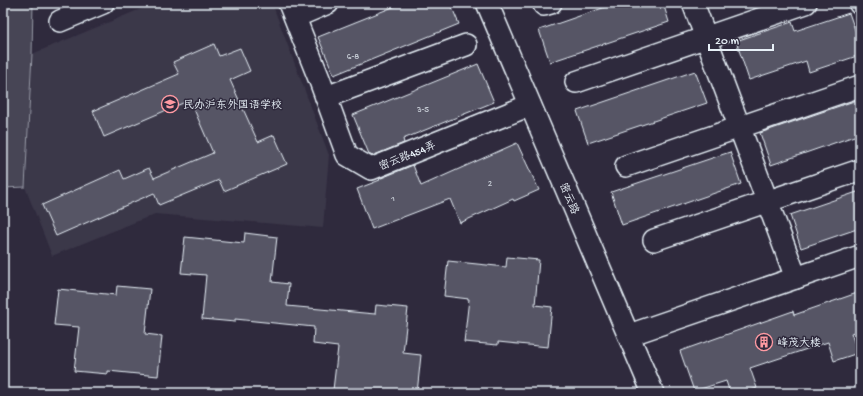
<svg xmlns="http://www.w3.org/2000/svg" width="863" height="396" viewBox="0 0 863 396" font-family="'Gochi Hand','LXGW WenKai TC',sans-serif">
	<rect width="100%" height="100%" fill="#2f2a3d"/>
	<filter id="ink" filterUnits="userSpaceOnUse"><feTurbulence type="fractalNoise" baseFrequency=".025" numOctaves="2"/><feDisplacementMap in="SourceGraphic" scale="8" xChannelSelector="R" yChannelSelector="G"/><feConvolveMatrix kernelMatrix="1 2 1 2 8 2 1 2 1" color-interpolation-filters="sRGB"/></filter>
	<g filter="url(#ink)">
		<path fill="#3b3749" d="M 3,3 L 33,3 L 32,54 L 155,3 L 272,3 L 329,155 L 323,228 L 155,214 L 52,256 L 25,187 L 3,188 Z"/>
		<path fill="#464455" stroke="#979aa6" d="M 3,3 L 33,3 L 32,54 L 25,187 L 3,188 Z"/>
		<g fill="#575565" stroke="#e8f1f8">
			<path d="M 403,3 L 450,3 L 459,24 L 334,75 L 318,37 Z"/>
			<path d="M 617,3 L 663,3 L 669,22 L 550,62 L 539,30 Z"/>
			<path d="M 849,13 L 860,44 L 860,55 L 809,72 L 806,61 L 749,80 L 736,41 L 792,22 L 795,31 Z"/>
			<path d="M 214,44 L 219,56 L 240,48 L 250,71 L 230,80 L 258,142 L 274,135 L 287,164 L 224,191 L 219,180 L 159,205 L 154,193 L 56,236 L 42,205 L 120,170 L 124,179 L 149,168 L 154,178 L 213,153 L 190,100 L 104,137 L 93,111 L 179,74 L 173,62 Z"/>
			<path d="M 478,64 L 494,102 L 403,139 L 404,143 L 372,156 L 369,154 L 353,115 Z"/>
			<path d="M 695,71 L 707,103 L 588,143 L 577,111 Z"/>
			<path d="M 860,99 L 860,134 L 771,165 L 760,133 Z"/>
			<path d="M 517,143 L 539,190 L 514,201 L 513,199 L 460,223 L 450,199 L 372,229 L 357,189 L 380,180 L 379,179 L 413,165 L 421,186 Z"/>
			<path d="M 730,152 L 741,184 L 622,225 L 611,192 Z"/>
			<path d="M 860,191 L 860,228 L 801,248 L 790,215 Z"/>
			<path d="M 245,233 L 277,237 L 272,282 L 289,284 L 287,306 L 375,314 L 376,305 L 408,308 L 403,353 L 421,355 L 417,393 L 394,393 L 366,390 L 366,393 L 360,393 L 333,390 L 338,347 L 313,344 L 314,327 L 235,319 L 235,322 L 202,319 L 206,275 L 181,273 L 185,237 L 244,243 Z"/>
			<path d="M 507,257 L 539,260 L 535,305 L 552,307 L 548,347 L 498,342 L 498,345 L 464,342 L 469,299 L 444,296 L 448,261 L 506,267 Z"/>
			<path d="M 117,286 L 150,289 L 145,334 L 162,336 L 158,376 L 108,371 L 108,374 L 74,371 L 79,327 L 54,325 L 58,289 L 116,295 Z"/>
			<path d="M 860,292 L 860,330 L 851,333 L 858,353 L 834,361 L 828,342 L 750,368 L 757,388 L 743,393 L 730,393 L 726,381 L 694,391 L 680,351 L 793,311 L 794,315 Z"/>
		</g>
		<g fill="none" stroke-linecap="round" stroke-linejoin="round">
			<g stroke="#e8f1f8" stroke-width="24">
				<g id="minor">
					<path d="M 289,3 L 320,81 L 347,155 L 371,169 L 530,105"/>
					<path d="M 487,3 L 653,393"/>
					<path d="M 693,3 L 796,278"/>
					<path d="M 860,3 L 860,4"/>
					<path d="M 544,5 L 551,3"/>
					<path d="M 295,17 L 328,3"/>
					<path d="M 60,21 L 103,3"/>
					<path d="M 576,82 L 806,3"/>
					<path d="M 326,97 L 466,45"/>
					<path d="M 626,166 L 860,86"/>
					<path d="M 654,240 L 860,170"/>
					<path d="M 629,335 L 860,256"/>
				</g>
			</g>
			<use href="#minor" stroke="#2f2a3d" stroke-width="21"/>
		</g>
	</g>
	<defs>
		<g id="school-ring" transform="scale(0.9)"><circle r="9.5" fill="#2f2a3d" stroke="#ff9aa2" stroke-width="1.5"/><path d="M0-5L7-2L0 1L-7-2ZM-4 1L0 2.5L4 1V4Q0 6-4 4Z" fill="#ff9aa2"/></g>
		<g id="building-ring" transform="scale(0.9)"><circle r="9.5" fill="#2f2a3d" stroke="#ff9aa2" stroke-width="1.5"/><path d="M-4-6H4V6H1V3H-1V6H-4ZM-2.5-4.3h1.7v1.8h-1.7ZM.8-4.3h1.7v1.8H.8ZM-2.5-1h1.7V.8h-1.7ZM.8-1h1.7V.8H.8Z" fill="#ff9aa2"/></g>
	</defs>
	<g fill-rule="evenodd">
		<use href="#school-ring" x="170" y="104"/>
		<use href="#building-ring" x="764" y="342"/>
	</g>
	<g text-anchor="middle" stroke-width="3" stroke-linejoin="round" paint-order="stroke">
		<g font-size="9" fill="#c4cad3">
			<text x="353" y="59">6-8</text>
			<text x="423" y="112">3-5</text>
			<text x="490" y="186">2</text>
			<text x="393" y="201">1</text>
		</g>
		<g font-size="11" fill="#e8f1f8" stroke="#2f2a3d" text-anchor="start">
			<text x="183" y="108">民办沪东外国语学校</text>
			<text x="777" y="346">峰茂大楼</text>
		</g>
		<g font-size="11" fill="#e8f1f8" stroke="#2f2a3d">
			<text transform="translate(407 155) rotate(-22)" y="4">密云路454弄</text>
			<text transform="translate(570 198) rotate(67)" y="4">密云路</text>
		</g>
	</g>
	<rect width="863" height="396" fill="none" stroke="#2f2a3d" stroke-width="16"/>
	<rect x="8" y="8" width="847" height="380" fill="none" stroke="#e8f1f8" stroke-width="1.5" filter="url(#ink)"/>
	<path d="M709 44v6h64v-6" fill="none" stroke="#e8f1f8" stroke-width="2"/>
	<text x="715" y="44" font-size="12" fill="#e8f1f8" stroke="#2f2a3d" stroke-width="3" paint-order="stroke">20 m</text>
</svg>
